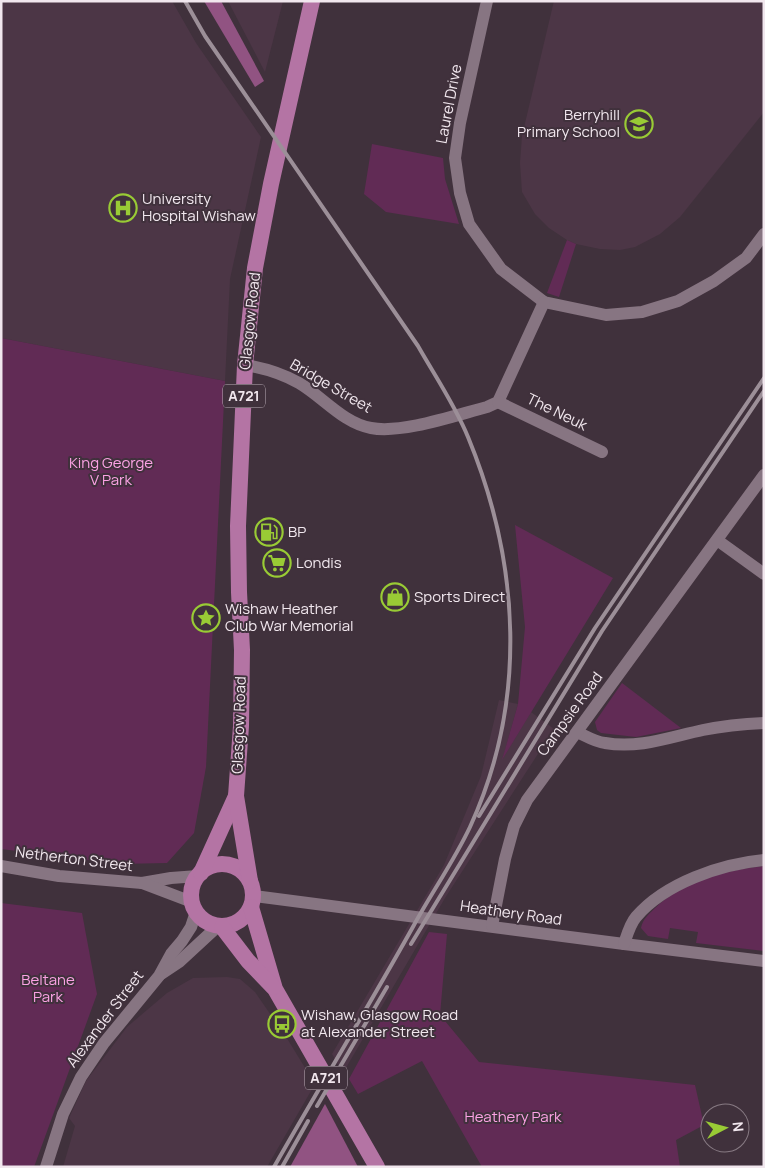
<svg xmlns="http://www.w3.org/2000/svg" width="765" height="1168" viewBox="0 0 765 1168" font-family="Manrope,sans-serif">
	<rect width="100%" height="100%" fill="#40313c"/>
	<g fill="#4c3646">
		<path d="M 1,1 L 172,1 L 196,43 L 261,137 L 230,279 L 225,381 L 1,338 Z"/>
		<path d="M 228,1 L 283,1 L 265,72 Z"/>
		<path d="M 554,1 L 764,1 L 764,112 L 680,217 L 660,234 L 635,247 L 620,250 L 600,249 L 576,244 L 567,240 L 549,228 L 535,214 L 522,192 L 520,163 L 522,136 Z"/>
		<path d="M 499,700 L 518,704 L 503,758 L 531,712 L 554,729 L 445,898 L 343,1073 L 332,1054 L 444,865 L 481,776 Z"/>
		<path d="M 227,977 L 240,979 L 255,992 L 288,1040 L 315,1084 L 267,1167 L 63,1167 L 75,1126 L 69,1118 L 86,1081 L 127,1027 L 167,993 L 193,978 Z"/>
	</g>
	<g fill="#612b55">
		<path d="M 372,144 L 443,158 L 445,179 L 459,224 L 386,212 L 364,194 Z"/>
		<path d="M 567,240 L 576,244 L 559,297 L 547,293 Z"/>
		<path d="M 1,338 L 225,381 L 206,767 L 194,833 L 167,863 L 119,864 L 1,849 Z"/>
		<path d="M 515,525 L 613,578 L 502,760 L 518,704 L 525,627 Z"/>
		<path d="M 622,683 L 681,728 L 636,737 L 601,733 L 597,730 L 595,722 Z"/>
		<path d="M 764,866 L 764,951 L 696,943 L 698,932 L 670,928 L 668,939 L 648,936 L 641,928 C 643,919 648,915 654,909 C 684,880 723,871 764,866 Z"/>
		<path d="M 1,903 L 82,913 L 97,994 L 34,1167 L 1,1167 Z"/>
		<path d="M 429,932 L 447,934 L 440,1015 L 479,1062 L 695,1085 L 704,1125 L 676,1140 L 680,1167 L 482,1167 L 422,1061 L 358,1094 L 349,1079 Z"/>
	</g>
	<g fill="#915382">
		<path d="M 204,1 L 221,1 L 264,81 L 255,87 Z"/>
		<path d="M 325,1104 L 358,1167 L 290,1167 Z"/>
	</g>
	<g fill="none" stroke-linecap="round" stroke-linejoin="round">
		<g stroke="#877582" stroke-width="12">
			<path d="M 487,1 L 460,123 L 455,158 L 460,193 L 469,224 L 501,269 L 544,302 L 606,315 L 642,312 L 678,301 L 714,281 L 746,258 L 764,234"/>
			<path d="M 245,365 C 264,368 283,374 299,383 C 323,397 343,423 371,428 C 402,434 456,415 487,407 L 498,402 L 544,302"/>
			<path d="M 498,402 L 602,452"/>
			<path d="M 717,540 L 764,574"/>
			<path d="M 577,732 C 586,736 595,742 605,743 C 639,749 670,737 703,730 C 723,726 743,724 764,723"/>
			<path d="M 1,866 L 59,876 L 142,883 L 171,878 L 198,876"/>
			<path d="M 142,883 L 192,902"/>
			<path d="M 254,896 L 624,944 L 764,961"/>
			<path d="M 492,926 L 505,859 L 514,826 L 527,800 L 764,475"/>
			<path d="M 624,944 C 627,935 630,924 636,917 C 665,883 721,864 764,860"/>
			<path d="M 161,974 L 179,962 L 218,926"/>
			<path d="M 46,1167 L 63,1114 L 81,1077 L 104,1043 L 159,976 L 171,954 L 182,941 L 191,927 L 196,912"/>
		</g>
		<g stroke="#b474a4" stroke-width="16">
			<circle cx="222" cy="895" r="31"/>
			<path d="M 201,873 L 236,796"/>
			<path d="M 250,881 L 236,796 L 241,726 L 242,650 L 239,592 L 238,526 L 245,365 L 255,268 L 271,184 L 312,1"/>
			<path d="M 251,907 L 275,989 L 377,1167"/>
			<path d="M 222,927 L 248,961 L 273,987"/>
		</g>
		<g stroke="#9c8f98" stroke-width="4">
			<path d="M 185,1 L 205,36 L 418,346 C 435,376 455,405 468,437 C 520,563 528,701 470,827 C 454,861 432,892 414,925 C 369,1006 320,1086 274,1167"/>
			<path d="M 479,816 L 595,628 L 764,378"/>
			<path d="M 411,944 L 602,631 L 764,391"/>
			<path d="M 317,1106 L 387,987"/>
			<path d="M 282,1167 L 308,1121"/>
		</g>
	</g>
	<defs>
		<g id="school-ring" transform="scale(1.4375)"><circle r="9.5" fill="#40313c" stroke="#99cb35" stroke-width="1.5"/><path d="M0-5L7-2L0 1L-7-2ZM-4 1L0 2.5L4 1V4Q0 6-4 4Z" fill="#99cb35"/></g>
		<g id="hospital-ring" transform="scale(1.4375)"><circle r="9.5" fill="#40313c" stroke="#99cb35" stroke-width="1.5"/><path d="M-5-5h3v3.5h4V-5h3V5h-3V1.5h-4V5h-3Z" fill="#99cb35"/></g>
		<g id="fuel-ring" transform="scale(1.4375)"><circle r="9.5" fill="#40313c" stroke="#99cb35" stroke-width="1.5"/><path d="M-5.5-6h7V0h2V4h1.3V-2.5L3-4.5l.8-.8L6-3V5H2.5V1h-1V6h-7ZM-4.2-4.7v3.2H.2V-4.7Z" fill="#99cb35"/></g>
		<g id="supermarket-ring" transform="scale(1.4375)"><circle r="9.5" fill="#40313c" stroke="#99cb35" stroke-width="1.5"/><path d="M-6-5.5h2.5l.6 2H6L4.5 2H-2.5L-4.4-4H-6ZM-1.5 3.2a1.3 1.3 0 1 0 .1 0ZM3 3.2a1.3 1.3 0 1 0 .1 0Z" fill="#99cb35"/></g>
		<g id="shop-ring" transform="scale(1.4375)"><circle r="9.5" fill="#40313c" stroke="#99cb35" stroke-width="1.5"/><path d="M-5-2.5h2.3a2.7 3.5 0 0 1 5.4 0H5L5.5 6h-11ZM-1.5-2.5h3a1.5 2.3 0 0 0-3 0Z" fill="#99cb35"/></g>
		<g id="sight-ring" transform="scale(1.4375)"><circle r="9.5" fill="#40313c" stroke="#99cb35" stroke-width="1.5"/><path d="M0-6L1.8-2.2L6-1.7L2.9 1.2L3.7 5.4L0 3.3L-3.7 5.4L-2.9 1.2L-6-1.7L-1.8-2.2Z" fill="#99cb35"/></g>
		<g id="bus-ring" transform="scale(1.4375)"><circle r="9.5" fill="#40313c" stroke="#99cb35" stroke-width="1.5"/><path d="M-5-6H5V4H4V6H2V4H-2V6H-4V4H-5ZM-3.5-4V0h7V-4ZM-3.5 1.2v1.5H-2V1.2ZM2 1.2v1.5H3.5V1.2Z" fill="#99cb35"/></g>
	</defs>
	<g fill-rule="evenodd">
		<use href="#school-ring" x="639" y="124"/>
		<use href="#hospital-ring" x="123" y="208"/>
		<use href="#fuel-ring" x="269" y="532"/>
		<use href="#supermarket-ring" x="277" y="563"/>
		<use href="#shop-ring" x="395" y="597"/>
		<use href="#sight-ring" x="206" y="618"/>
		<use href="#bus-ring" x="282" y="1024"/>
	</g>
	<g text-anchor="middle" stroke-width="4" stroke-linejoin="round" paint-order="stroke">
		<g fill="#40313c" stroke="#bcb0b9" stroke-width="1">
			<rect x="223" y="384.5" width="42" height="23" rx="4"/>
			<rect x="305" y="1066.5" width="42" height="23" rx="4"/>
		</g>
		<g font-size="14" font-weight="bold" fill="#f1e7ee">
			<text x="244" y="401">A721</text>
			<text x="326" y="1083">A721</text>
		</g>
		<g font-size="15" fill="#f1e7ee" stroke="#40313c">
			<text transform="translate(449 104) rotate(-79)" y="5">Laurel Drive</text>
			<text transform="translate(250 321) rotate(-84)" y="5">Glasgow Road</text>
			<text transform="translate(331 386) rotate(30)" y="5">Bridge Street</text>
			<text transform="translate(557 412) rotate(26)" y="5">The Neuk</text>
			<text transform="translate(570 714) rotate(-54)" y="5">Campsie Road</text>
			<text transform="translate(239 725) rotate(-88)" y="5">Glasgow Road</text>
			<text transform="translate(74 859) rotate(7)" y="5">Netherton Street</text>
			<text transform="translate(511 913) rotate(8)" y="5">Heathery Road</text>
			<text transform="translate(105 1019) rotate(-53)" y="5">Alexander Street</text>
		</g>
		<g font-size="15" fill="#f1e7ee" stroke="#40313c" text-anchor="start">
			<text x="620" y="120" text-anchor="end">Berryhill<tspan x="620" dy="17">Primary School</tspan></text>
			<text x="142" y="204">University<tspan x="142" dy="17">Hospital Wishaw</tspan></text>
			<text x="288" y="537">BP</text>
			<text x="296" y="568">Londis</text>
			<text x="414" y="602">Sports Direct</text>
			<text x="225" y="614">Wishaw Heather<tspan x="225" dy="17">Club War Memorial</tspan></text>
			<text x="301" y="1020">Wishaw, Glasgow Road<tspan x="301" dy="17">at Alexander Street</tspan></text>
		</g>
		<g font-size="15" fill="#fba2e4" stroke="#40313c">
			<text x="111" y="468">King George<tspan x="111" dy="17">V Park</tspan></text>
			<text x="48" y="985">Beltane<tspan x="48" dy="17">Park</tspan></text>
			<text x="513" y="1122">Heathery Park</text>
		</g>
	</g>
	<rect width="765" height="1168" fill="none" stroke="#f1e7ee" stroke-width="5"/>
	<g transform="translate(725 1128) rotate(84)"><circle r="24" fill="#40313c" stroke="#877a83"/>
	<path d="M0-4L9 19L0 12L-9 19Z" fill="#99cb35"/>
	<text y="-8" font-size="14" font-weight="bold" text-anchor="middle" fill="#f1e7ee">N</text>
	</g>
</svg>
